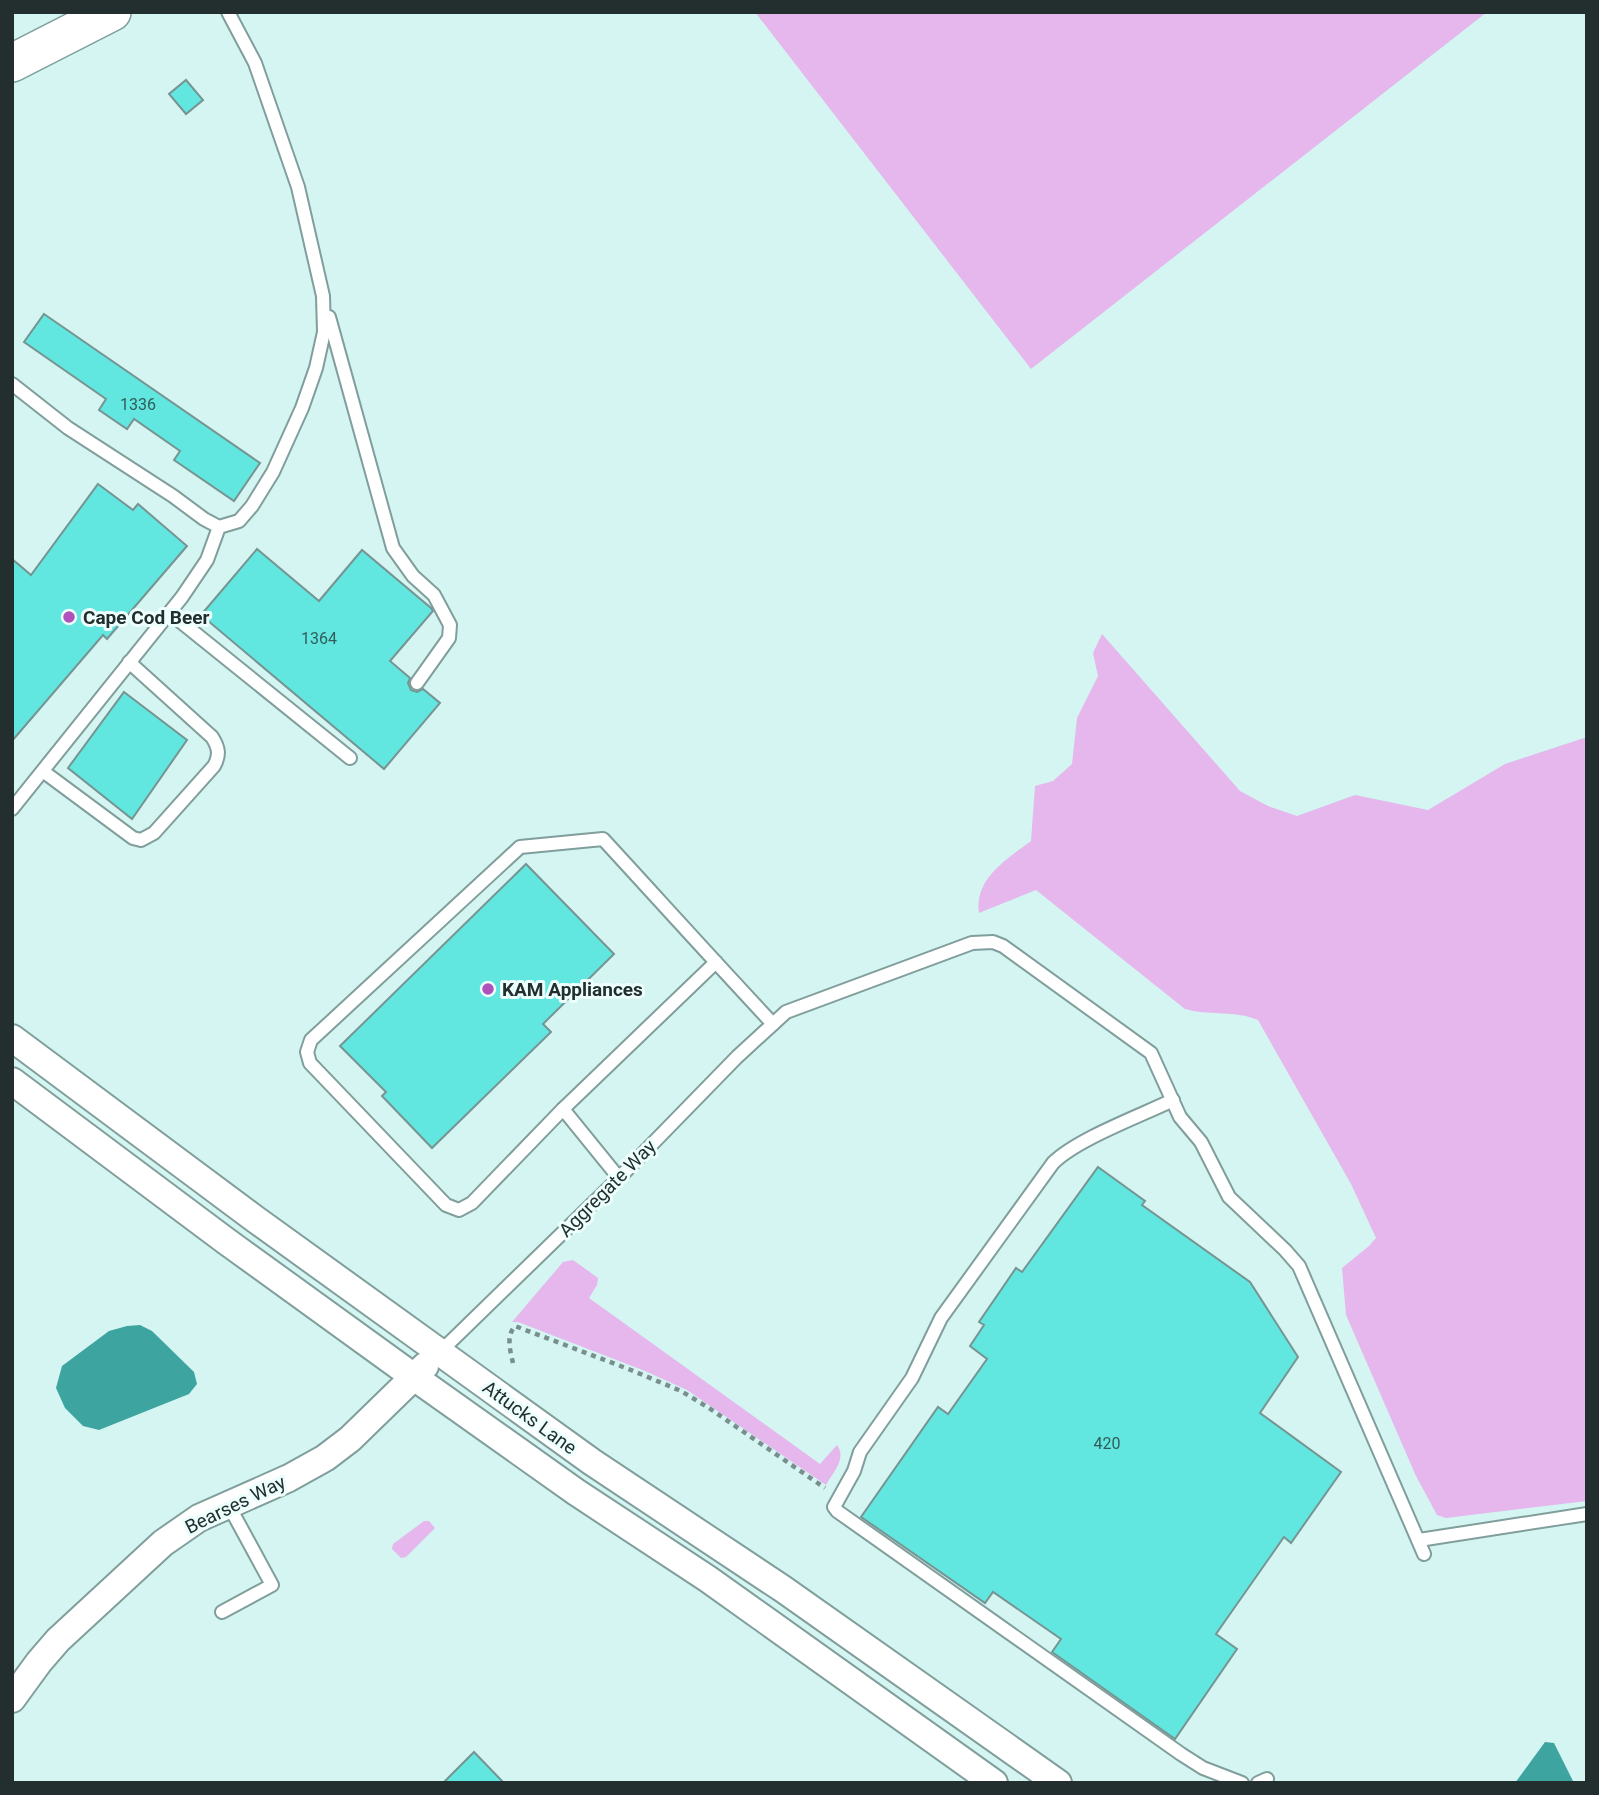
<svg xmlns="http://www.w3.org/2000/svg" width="1599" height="1795" viewBox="0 0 1599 1795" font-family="Roboto,sans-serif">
	<rect width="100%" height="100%" fill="#d4f5f2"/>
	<g fill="#e5b7ec">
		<path d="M 755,12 L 1487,12 L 1031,369 Z"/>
		<path d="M 1102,634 L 1240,791 L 1268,806 L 1297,816 L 1355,795 L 1428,810 L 1505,764 L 1587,737 L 1587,1501 L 1446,1518 L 1437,1515 L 1416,1476 L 1346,1315 L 1342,1268 L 1369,1246 L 1376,1238 L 1351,1184 L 1258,1020 C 1235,1010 1209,1016 1185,1009 L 1036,890 L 979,913 C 974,879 1007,859 1031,841 L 1035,786 L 1053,781 L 1072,764 L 1077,718 L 1098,676 L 1093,653 Z"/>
		<path d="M 573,1260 L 598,1278 L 597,1285 L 589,1298 L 820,1464 L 837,1445 C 847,1459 833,1472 826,1485 L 687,1390 L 645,1371 L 518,1322 L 512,1322 L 563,1262 Z"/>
		<path d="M 424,1521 L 429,1521 L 435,1528 L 406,1557 L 401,1558 L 392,1549 L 393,1544 Z"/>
	</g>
	<g fill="#3ea49f">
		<path d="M 140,1325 L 152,1331 L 194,1372 L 197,1384 L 189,1394 L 99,1430 L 83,1426 L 65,1408 L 56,1388 L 62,1366 L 109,1331 L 127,1326 Z"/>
		<path d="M 1545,1742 L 1554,1743 L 1574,1783 L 1515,1783 Z"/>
	</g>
	<g fill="#61e6e0" stroke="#769492" stroke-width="2">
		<path d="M 186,80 L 203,100 L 186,114 L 169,94 Z"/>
		<path d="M 44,314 L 260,463 L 234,501 L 174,460 L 180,451 L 134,419 L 127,429 L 99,410 L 106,399 L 24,342 Z"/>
		<path d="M 98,484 L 133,510 L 138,504 L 187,546 L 107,639 L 103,635 L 12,741 L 12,559 L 31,575 Z"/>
		<path d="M 257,549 L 319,601 L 362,550 L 431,608 L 433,611 L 390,661 L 410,678 L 408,683 L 411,690 L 417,692 L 423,689 L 440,703 L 384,769 L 201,615 Z"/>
		<path d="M 124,692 L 187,740 L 132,819 L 68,768 Z"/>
		<path d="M 526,864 L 614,954 L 543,1024 L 551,1032 L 432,1148 L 382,1096 L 386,1092 L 340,1046 Z"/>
		<path d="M 1098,1167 L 1145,1201 L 1142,1205 L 1250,1282 L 1298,1357 L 1260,1413 L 1341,1472 L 1291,1543 L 1284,1537 L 1216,1634 L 1237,1649 L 1175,1739 L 1052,1652 L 1061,1639 L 993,1592 L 985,1603 L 861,1517 L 938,1407 L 948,1414 L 987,1359 L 970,1346 L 984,1325 L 979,1322 L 1016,1268 L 1022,1272 Z"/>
		<path d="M 474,1752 L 504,1783 L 443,1783 Z"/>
	</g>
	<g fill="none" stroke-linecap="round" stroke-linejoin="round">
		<g stroke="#809e9b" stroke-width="16">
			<g id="lane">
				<path d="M 329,317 L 393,548 L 413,576 L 434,595 L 450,625 L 449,638 L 417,683"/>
				<path d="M 12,384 L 68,428 L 173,496 L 204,519 L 219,527"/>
				<path d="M 170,613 L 350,758"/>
				<path d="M 44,772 L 133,838 L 141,840 L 154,833 L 214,766 C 220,755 219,748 212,737 L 129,662"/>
				<path d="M 12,809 L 182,597 L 207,560 L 219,527 L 239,521 L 252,506 L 273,472 L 302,408 L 316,368 L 324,332 L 323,296 L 298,187 L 255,63 L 228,12"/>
				<path d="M 716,962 L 563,1109 L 472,1203 L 459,1210 L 446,1205 L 310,1063 L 307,1052 L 311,1040 L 520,847 L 603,839 C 660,901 716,963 773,1024"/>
				<path d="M 1173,1100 C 1140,1116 1077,1139 1053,1163 L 941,1318 L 912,1378 L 860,1452 L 854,1471 L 834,1507 L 837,1511 L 1181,1754 L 1203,1768 L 1242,1783"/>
				<path d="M 563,1109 L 619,1178"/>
				<path d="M 440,1352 L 619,1178 L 737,1057 L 786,1012 L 972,943 L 993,942 L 1003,946 L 1151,1053 L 1180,1117 L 1201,1142 L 1229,1197 L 1285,1250 L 1299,1266 L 1424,1554"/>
				<path d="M 1419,1540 L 1587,1514"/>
				<path d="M 222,1612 L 272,1585 L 228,1504"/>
				<path d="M 1258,1783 L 1267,1779"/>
			</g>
		</g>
		<g stroke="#809e9b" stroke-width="30">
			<g id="street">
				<path d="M 12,1038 L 255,1219 L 592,1462 L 783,1589 L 1058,1783"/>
				<path d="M 12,1081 L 226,1241 L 414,1377 L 576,1492 L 708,1579 L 994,1783"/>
				<path d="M 12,1699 L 39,1662 L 58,1640 L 163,1543 L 199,1518 L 289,1478 L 325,1458 L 350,1439 L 425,1366"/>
			</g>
		</g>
		<g stroke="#809e9b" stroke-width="40">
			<path id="secondary" d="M 12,63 L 112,12"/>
		</g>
		<path stroke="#788f8d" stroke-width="4.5" stroke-dasharray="5 5" stroke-linecap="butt" d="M 513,1363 C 510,1350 506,1336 515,1326 L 631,1370 L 681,1391 L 709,1408 L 825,1488"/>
		<use href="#lane" stroke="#fff" stroke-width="12"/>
		<use href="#street" stroke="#fff" stroke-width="26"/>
		<use href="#secondary" stroke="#fff" stroke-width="37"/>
	</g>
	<g fill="#af52bc" stroke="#ecfffd" stroke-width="2.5">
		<circle cx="69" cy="617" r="7"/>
		<circle cx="488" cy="989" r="7"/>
	</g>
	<g text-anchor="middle" stroke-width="6" stroke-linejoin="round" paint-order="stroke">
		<g font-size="16" fill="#325d5a">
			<text x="138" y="410">1336</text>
			<text x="319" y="644">1364</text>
			<text x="1107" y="1449">420</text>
		</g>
		<g font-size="19" font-weight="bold" fill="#232f2e" stroke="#ecfffd" text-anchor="start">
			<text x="83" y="624">Cape Cod Beer</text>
			<text x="502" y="996">KAM Appliances</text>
		</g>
		<g font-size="19" fill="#232f2e" stroke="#ecfffd">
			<text transform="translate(607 1188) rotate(-45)" y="7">Aggregate Way</text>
			<text transform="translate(530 1417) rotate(36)" y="7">Attucks Lane</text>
			<text transform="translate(235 1504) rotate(-26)" y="7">Bearses Way</text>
		</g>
	</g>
	<rect width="1599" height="1795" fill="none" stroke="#232f2e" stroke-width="28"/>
</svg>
